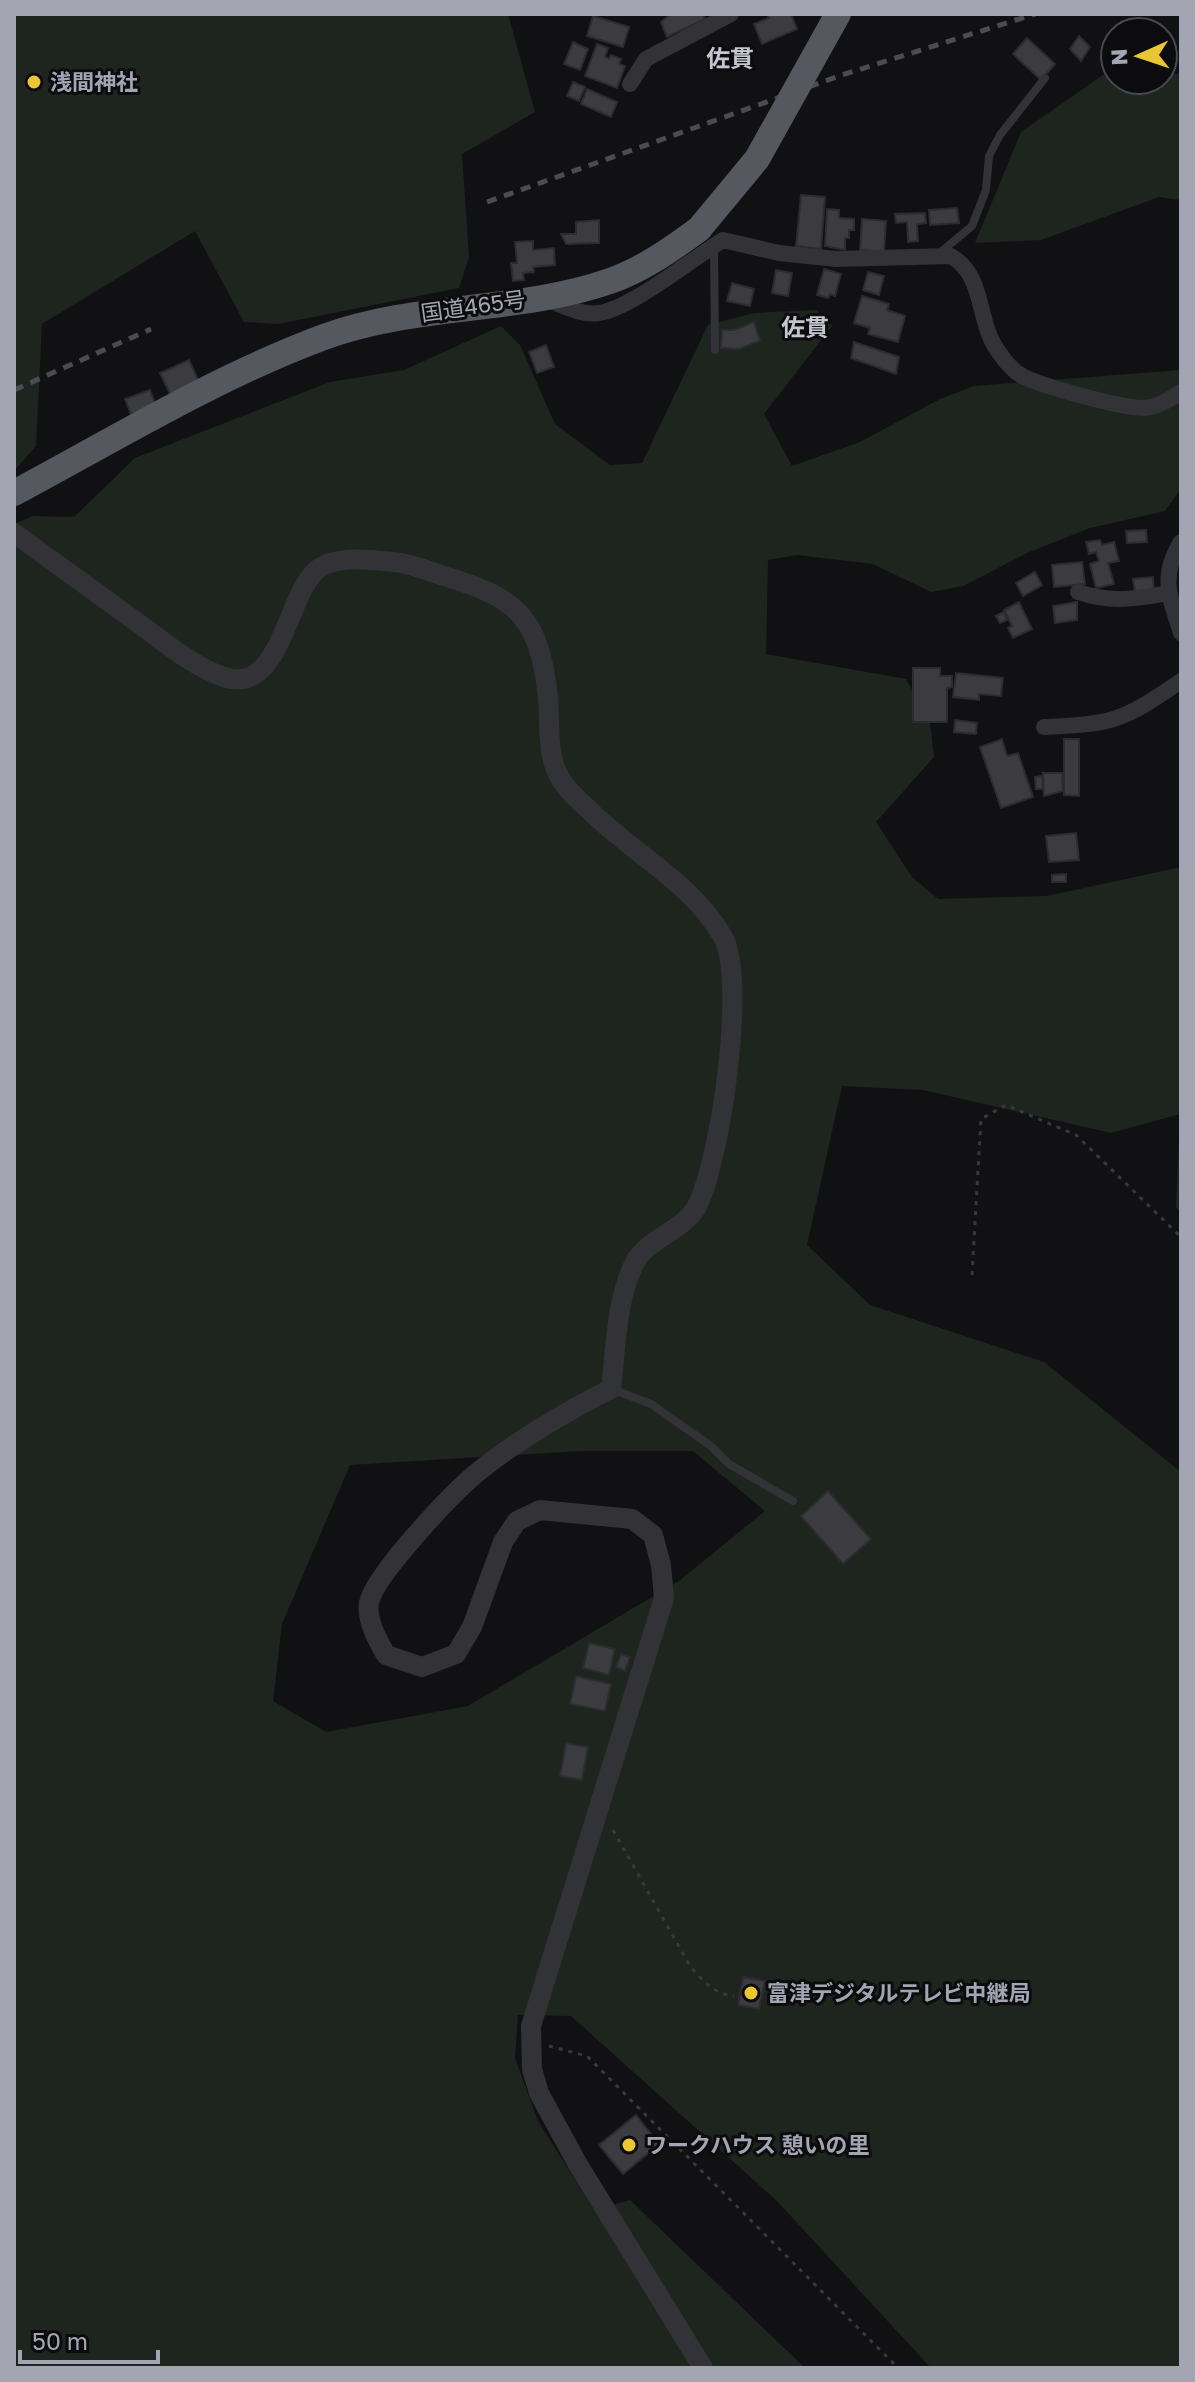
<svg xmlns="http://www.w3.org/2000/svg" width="1195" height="2382" viewBox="0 0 1195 2382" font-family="'Golos Text','Noto Sans JP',sans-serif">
	<rect width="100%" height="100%" fill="#111113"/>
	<g fill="#1e251f" fill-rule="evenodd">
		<path d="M 14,14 L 508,14 L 535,112 L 462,154 L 469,257 L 459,288 L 278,324 L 244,322 L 195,231 L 42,324 L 36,446 L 14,471 Z"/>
		<path d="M 1163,73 L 1181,74 L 1181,200 L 1159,197 L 1041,240 L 975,243 L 1021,132 L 1103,75 L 1115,74 L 1115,80 L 1163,80 Z"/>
		<path d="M 816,310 L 832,326 L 764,414 L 792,466 L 860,442 L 940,399 L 974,386 L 1181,370 L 1181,489 L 1165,511 L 1090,528 L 1027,553 L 963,586 L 931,592 L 873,564 L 797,555 L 768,560 L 766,654 L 906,679 L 930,723 L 934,757 L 876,822 L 912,877 L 938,899 L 1047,896 L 1181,867 L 1181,1213 L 1176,1207 L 1180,1114 L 1111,1133 L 923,1090 L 842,1086 L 807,1245 L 870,1305 L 1044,1362 L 1181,1472 L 1181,2368 L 931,2368 L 776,2200 L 571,2016 L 518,2015 L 515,2058 L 538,2121 L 594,2210 L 630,2200 L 805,2368 L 14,2368 L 14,524 L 33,516 L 74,517 L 135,458 L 330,382 L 404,370 L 501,326 L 520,345 L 555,424 L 610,465 L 642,463 L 708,325 L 754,313 ZM 580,1451 L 693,1451 L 765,1511 L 679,1581 L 468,1706 L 326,1732 L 273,1701 L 282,1624 L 350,1465 Z"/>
	</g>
	<g fill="#3c3b40" stroke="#2c2b2f" stroke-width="2">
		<path d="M 671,14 L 703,14 L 705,19 L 667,37 L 661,22 Z"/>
		<path d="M 767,14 L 791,14 L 797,29 L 762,44 L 754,24 L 769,18 Z"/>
		<path d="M 593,16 L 629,27 L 623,47 L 587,36 Z"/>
		<path d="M 1079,36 L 1090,47 L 1081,61 L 1070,49 Z"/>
		<path d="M 1027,38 L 1055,64 L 1041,80 L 1013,54 Z"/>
		<path d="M 573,42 L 588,49 L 580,70 L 564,64 Z"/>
		<path d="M 597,44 L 608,48 L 605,57 L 609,59 L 611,55 L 621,59 L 619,64 L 625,66 L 617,88 L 585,76 Z"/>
		<circle cx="34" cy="82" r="9"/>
		<path d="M 573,82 L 585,87 L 579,101 L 567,96 Z"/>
		<path d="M 587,89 L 617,102 L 611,117 L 581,104 Z"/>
		<path d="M 801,195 L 825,197 L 821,249 L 796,246 Z"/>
		<path d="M 957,208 L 959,223 L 930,225 L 929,210 Z"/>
		<path d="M 827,209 L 839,210 L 839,218 L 854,219 L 854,230 L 849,230 L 849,238 L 845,238 L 845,250 L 825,246 Z"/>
		<path d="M 925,213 L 926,223 L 917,224 L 918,241 L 908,242 L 907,222 L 896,223 L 895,214 Z"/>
		<path d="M 862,219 L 886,221 L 884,252 L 860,250 Z"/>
		<path d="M 599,220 L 599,243 L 566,244 L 561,234 L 576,234 L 576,222 Z"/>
		<path d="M 533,241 L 533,250 L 554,248 L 555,265 L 533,267 L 534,272 L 523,273 L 524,280 L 513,281 L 511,263 L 517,263 L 515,242 Z"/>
		<path d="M 824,269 L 841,274 L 835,296 L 830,294 L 828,298 L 817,295 Z"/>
		<path d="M 776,270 L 792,273 L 788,296 L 772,293 Z"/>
		<path d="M 868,272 L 884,276 L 879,295 L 863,290 Z"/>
		<path d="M 732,283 L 754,289 L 750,306 L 727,301 Z"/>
		<path d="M 862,296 L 889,304 L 887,310 L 905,316 L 898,342 L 868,334 L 870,328 L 854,323 Z"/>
		<path d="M 754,322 L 760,341 L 739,349 L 721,348 L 722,330 L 734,330 Z"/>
		<path d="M 854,342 L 899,357 L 896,374 L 851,358 Z"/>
		<path d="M 546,345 L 554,367 L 537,373 L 529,352 Z"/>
		<path d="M 189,360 L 199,382 L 171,396 L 160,373 Z"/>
		<path d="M 150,390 L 156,406 L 131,414 L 125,399 Z"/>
		<path d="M 1146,530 L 1147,542 L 1127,543 L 1126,531 Z"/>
		<path d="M 1100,540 L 1102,545 L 1114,542 L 1119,561 L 1108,563 L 1114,584 L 1096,588 L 1090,564 L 1099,561 L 1096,552 L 1089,554 L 1086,542 Z"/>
		<path d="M 1082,562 L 1085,584 L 1054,587 L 1052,565 Z"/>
		<path d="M 1035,572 L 1042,585 L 1023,596 L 1016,583 Z"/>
		<path d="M 1153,577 L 1154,590 L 1135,592 L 1133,579 Z"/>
		<path d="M 1019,602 L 1032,629 L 1013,638 L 1008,628 L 1012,626 L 1004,610 Z"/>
		<path d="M 1077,602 L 1077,620 L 1055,623 L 1053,606 Z"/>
		<path d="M 1004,612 L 1007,620 L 1000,623 L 996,616 Z"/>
		<path d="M 913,668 L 940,668 L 940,676 L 952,676 L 952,687 L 947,688 L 947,722 L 913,722 Z"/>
		<path d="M 956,673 L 1003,678 L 1001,696 L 979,694 L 979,700 L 953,697 Z"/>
		<path d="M 955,720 L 977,723 L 976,734 L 954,732 Z"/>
		<path d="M 1002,739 L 1007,756 L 1018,753 L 1033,797 L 1001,808 L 980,747 Z"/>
		<path d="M 1064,739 L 1079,739 L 1079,796 L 1064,795 Z"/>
		<path d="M 1043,773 L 1062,773 L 1063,791 L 1044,796 Z"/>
		<path d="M 1042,776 L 1043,789 L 1036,789 L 1035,777 Z"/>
		<path d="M 1076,833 L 1079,860 L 1049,862 L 1046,836 Z"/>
		<path d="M 1066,874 L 1066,882 L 1052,882 L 1052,875 Z"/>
		<path d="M 828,1491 L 871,1539 L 843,1564 L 801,1516 Z"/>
		<path d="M 589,1643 L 615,1649 L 609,1675 L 583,1668 Z"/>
		<path d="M 621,1654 L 630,1657 L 625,1671 L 616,1667 Z"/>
		<path d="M 576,1676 L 611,1684 L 605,1711 L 570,1704 Z"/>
		<path d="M 566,1743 L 588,1747 L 582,1780 L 560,1776 Z"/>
		<path d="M 743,1977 L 765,1981 L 759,2009 L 738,2005 Z"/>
		<path d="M 636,2115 L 659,2144 L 623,2174 L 599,2145 Z"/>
	</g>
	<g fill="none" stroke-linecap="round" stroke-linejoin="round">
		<g stroke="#38393e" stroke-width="3" stroke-dasharray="4 6" stroke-linecap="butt">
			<path d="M 972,1275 L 981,1119 L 1006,1105 L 1076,1135 L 1181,1237"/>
			<path d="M 613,1830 L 690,1966 C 703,1981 714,1994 734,1996"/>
			<path d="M 549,2046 L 587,2056 L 898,2368"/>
		</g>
		<g stroke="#323237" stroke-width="8">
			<path d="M 714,246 L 715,350"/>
			<path d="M 936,256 L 972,226 L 986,190 L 989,156 L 1000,135 L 1045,78"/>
			<path d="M 612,1389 L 651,1404 L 711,1446 L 729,1464 L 793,1501"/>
		</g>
		<g stroke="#323237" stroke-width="16">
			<path d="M 630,84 L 646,59 L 731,14"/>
			<path d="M 546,299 C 562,305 581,316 599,313 C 632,308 693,258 723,240 L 779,253 L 836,259 L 951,256 C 986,277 976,321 998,351 C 1004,360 1014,372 1024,377 C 1046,387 1118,407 1142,408 C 1156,408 1169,400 1181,392"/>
			<path d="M 1181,542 C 1160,576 1169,596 1181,633"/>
			<path d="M 1078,592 C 1110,603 1136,599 1169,593"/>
			<path d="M 1044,727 C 1115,724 1122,721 1181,681"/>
		</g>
		<path stroke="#323237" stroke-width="20" d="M 14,533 C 55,563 96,593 138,623 C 163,641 191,665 221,676 C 282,699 285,595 318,569 C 336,555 371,560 393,562 C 410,563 428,571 444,576 C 518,598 539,617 548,697 C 550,720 547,751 557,772 C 563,786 575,797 586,807 C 629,851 693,883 723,937 C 747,980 720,1162 697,1206 C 685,1230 648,1238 635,1262 C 616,1299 616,1348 611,1389 C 570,1409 506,1447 472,1477 C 450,1496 373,1577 369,1603 C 366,1620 378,1641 386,1655 L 422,1667 L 456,1654 L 472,1627 L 503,1542 L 517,1521 L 540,1510 L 632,1519 L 653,1535 L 661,1565 L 664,1598 L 531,2026 L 532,2069 L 539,2093 L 577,2163 L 703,2368"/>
		<path stroke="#56585f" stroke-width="26" d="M 14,493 C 115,439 216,377 324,337 C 416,303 518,313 610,281 C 642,270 672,249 699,229"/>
		<g stroke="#4b4c52" stroke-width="5" stroke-dasharray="10 8" stroke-linecap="butt">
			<path d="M 487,202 L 842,75 L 1035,14"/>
			<path d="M 14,390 L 151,329"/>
		</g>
		<path stroke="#56585f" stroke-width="26" d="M 699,229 L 757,159 L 838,14"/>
	</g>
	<g fill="#eac732" stroke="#0c0c0e" stroke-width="3">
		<circle cx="34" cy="82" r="8"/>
		<circle cx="751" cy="1993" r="8"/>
		<circle cx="629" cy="2145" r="8"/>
	</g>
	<g text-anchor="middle" stroke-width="6" stroke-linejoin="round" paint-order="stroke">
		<g font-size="22" font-weight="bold" fill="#a3a5b3" stroke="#0c0c0e" text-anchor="start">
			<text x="50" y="90">浅間神社</text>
			<text x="767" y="2001">富津デジタルテレビ中継局</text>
			<text x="645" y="2153">ワークハウス 憩いの里</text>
		</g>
		<g font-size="22" fill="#a3a5b3" stroke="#0c0c0e">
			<text transform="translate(473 306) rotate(-8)" y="8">国道465号</text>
		</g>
		<g font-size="24" font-weight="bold" fill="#c4c5cf" stroke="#0c0c0e">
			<text x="730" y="67">佐貫</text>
			<text x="805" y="336">佐貫</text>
		</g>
	</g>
	<rect width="1195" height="2382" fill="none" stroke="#a3a5b3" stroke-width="32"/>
	<g transform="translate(1139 56) rotate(267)"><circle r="38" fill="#0c0c0e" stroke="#484950" stroke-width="2"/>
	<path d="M0-6L14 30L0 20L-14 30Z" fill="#eac732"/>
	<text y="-12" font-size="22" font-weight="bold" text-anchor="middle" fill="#a3a5b3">N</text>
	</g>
	<path d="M20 2350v12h138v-12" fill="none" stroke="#a3a5b3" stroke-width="4"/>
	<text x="32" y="2350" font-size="24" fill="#a3a5b3" stroke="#0c0c0e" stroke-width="6" paint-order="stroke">50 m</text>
</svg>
